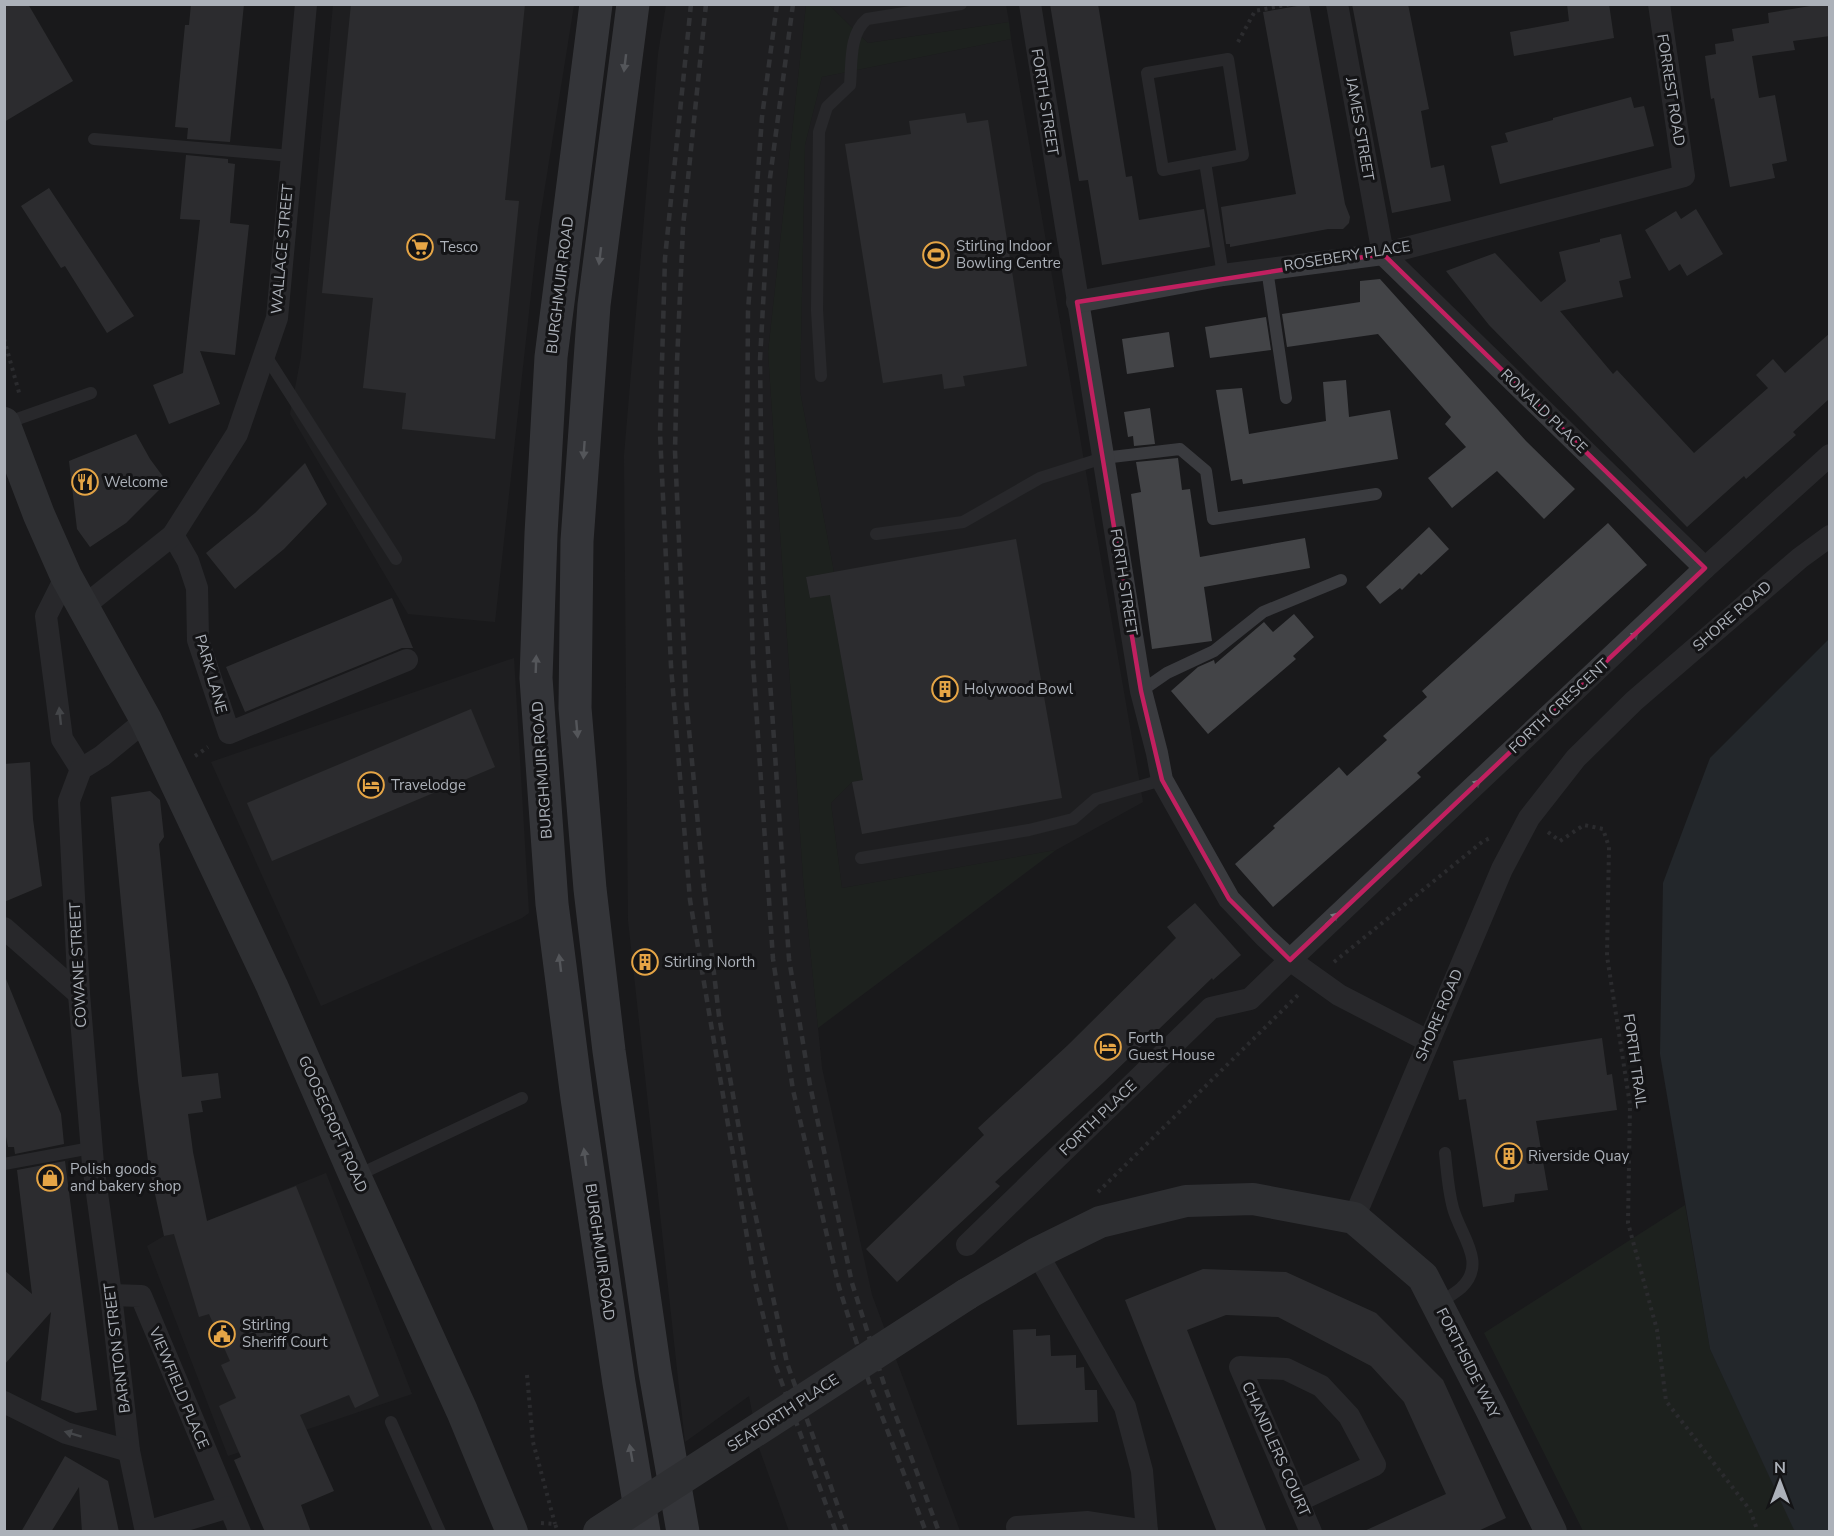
<svg xmlns="http://www.w3.org/2000/svg" width="1834" height="1536" viewBox="0 0 1834 1536" font-family="'Nunito Sans',sans-serif">
	<rect width="100%" height="100%" fill="#19191b"/>
	<g fill="#252527">
		<path d="M 333,5 L 574,5 L 538,230 L 495,622 L 408,614 L 290,414 L 301,357 Z"/>
		<path d="M 666,5 L 806,5 L 768,352 L 803,878 L 822,1068 L 872,1295 L 960,1531 L 789,1531 L 759,1448 L 749,1396 L 685,1442 L 628,920 L 624,456 L 658,54 Z"/>
		<path d="M 829,5 L 1006,5 L 1009,22 L 868,43 Z"/>
		<path d="M 1011,39 L 1143,802 L 1056,850 L 842,888 L 831,803 L 852,782 L 806,577 L 834,572 L 800,391 L 805,145 L 822,77 Z"/>
		<path d="M 514,658 L 529,913 L 522,918 L 321,1006 L 211,762 Z"/>
		<path d="M 326,1173 L 412,1394 L 228,1456 L 147,1246 L 164,1236 L 208,1227 L 207,1221 Z"/>
	</g>
	<g fill="#232a23">
		<path d="M 806,5 L 829,5 L 868,43 L 1009,22 L 1011,39 L 822,77 L 805,145 L 800,391 L 834,572 L 806,577 L 810,598 L 830,595 L 863,780 L 852,782 L 831,803 L 842,888 L 1056,850 L 818,1028 L 803,878 L 768,352 Z"/>
		<path d="M 1685,1205 L 1710,1349 L 1795,1531 L 1583,1531 L 1484,1333 Z"/>
	</g>
	<path fill="#2f383e" d="M 1829,639 L 1830,1531 L 1795,1532 L 1710,1349 L 1660,1054 L 1663,883 L 1710,758 Z"/>
	<g fill="#434447">
		<path d="M 4,4 L 28,4 L 73,81 L 4,122 Z"/>
		<path d="M 191,4 L 244,4 L 230,142 L 187,139 L 188,128 L 175,127 L 185,25 L 189,25 Z"/>
		<path d="M 351,4 L 525,4 L 505,200 L 519,201 L 495,439 L 402,429 L 406,393 L 363,388 L 373,298 L 322,293 Z"/>
		<path d="M 1050,4 L 1098,4 L 1126,177 L 1132,176 L 1139,220 L 1204,209 L 1210,247 L 1102,265 L 1088,180 L 1079,181 Z"/>
		<path d="M 1309,4 L 1345,204 L 1350,217 L 1349,223 L 1343,229 L 1328,229 L 1230,247 L 1230,244 L 1226,244 L 1221,207 L 1296,194 L 1263,12 Z"/>
		<path d="M 1352,4 L 1408,4 L 1429,109 L 1421,111 L 1431,168 L 1444,165 L 1451,201 L 1392,213 Z"/>
		<path d="M 1567,4 L 1609,4 L 1614,38 L 1514,56 L 1510,32 L 1569,21 Z"/>
		<path d="M 1823,4 L 1830,4 L 1830,36 L 1793,41 L 1795,50 L 1752,56 L 1759,98 L 1775,95 L 1787,161 L 1772,164 L 1775,178 L 1730,187 L 1714,98 L 1711,99 L 1705,56 L 1716,54 L 1715,44 L 1734,41 L 1732,29 L 1769,23 L 1768,13 Z"/>
		<path d="M 1631,97 L 1634,108 L 1644,106 L 1654,146 L 1500,184 L 1491,146 L 1508,142 L 1505,133 L 1553,120 L 1553,118 Z"/>
		<path d="M 965,113 L 967,123 L 988,120 L 1027,366 L 963,376 L 965,386 L 944,389 L 942,374 L 883,383 L 845,144 L 911,134 L 909,121 Z"/>
		<path d="M 186,155 L 228,159 L 228,163 L 235,164 L 230,223 L 249,225 L 235,355 L 200,351 L 220,404 L 169,424 L 153,385 L 183,373 L 200,220 L 180,219 Z"/>
		<path d="M 49,188 L 134,316 L 107,333 L 65,266 L 61,268 L 21,206 Z"/>
		<path d="M 1696,209 L 1723,254 L 1687,276 L 1680,264 L 1669,271 L 1645,230 L 1676,211 L 1681,219 Z"/>
		<path d="M 1621,234 L 1631,278 L 1619,281 L 1623,297 L 1560,311 L 1613,374 L 1617,370 L 1694,453 L 1768,388 L 1756,375 L 1773,359 L 1785,373 L 1830,333 L 1829,399 L 1793,432 L 1796,435 L 1746,479 L 1744,476 L 1687,527 L 1489,325 L 1446,271 L 1495,253 L 1541,302 L 1566,281 L 1559,252 L 1600,242 L 1600,239 Z"/>
		<path d="M 1380,279 L 1526,441 L 1575,489 L 1544,519 L 1497,471 L 1452,508 L 1428,478 L 1466,447 L 1445,424 L 1451,417 L 1378,334 L 1287,347 L 1282,314 L 1360,302 L 1360,281 Z"/>
		<path d="M 1266,317 L 1271,350 L 1210,358 L 1205,327 Z"/>
		<path d="M 1169,332 L 1174,367 L 1127,374 L 1122,339 Z"/>
		<path d="M 1346,380 L 1349,417 L 1390,410 L 1398,459 L 1243,484 L 1242,479 L 1231,481 L 1216,390 L 1242,388 L 1249,434 L 1326,421 L 1323,382 Z"/>
		<path d="M 1150,408 L 1155,444 L 1134,446 L 1133,436 L 1128,437 L 1124,412 Z"/>
		<path d="M 136,434 L 150,459 L 167,482 L 126,523 L 90,547 L 77,529 L 69,461 Z"/>
		<path d="M 1178,458 L 1182,490 L 1190,489 L 1200,557 L 1305,538 L 1310,568 L 1204,587 L 1212,641 L 1152,649 L 1131,494 L 1141,492 L 1136,462 Z"/>
		<path d="M 305,463 L 327,504 L 284,549 L 235,589 L 206,553 L 255,513 Z"/>
		<path d="M 1608,523 L 1647,565 L 1417,773 L 1421,777 L 1273,907 L 1235,864 L 1275,828 L 1273,826 L 1339,767 L 1347,776 L 1387,740 L 1383,736 L 1427,697 L 1422,691 Z"/>
		<path d="M 1429,527 L 1449,549 L 1421,575 L 1419,573 L 1402,590 L 1400,588 L 1380,604 L 1366,587 Z"/>
		<path d="M 1016,539 L 1062,798 L 862,834 L 852,782 L 863,780 L 830,595 L 810,598 L 806,577 Z"/>
		<path d="M 392,598 L 413,648 L 402,648 L 245,712 L 226,667 Z"/>
		<path d="M 1294,614 L 1314,637 L 1293,656 L 1296,659 L 1208,734 L 1171,691 L 1198,667 L 1214,660 L 1215,664 L 1264,622 L 1273,632 Z"/>
		<path d="M 471,709 L 495,767 L 272,861 L 247,803 Z"/>
		<path d="M 30,762 L 33,819 L 42,886 L 4,902 L 4,764 Z"/>
		<path d="M 150,791 L 160,800 L 164,837 L 159,844 L 182,1077 L 218,1073 L 221,1098 L 201,1101 L 203,1112 L 188,1114 L 193,1152 L 207,1221 L 296,1186 L 379,1396 L 355,1408 L 349,1395 L 300,1415 L 334,1491 L 301,1505 L 311,1532 L 265,1532 L 234,1460 L 241,1457 L 219,1406 L 236,1398 L 221,1365 L 230,1361 L 209,1314 L 199,1317 L 174,1234 L 164,1236 L 148,1161 L 138,1081 L 111,797 Z"/>
		<path d="M 1195,903 L 1241,955 L 1213,980 L 1212,978 L 1104,1082 L 995,1182 L 1000,1186 L 897,1282 L 866,1249 L 984,1135 L 978,1128 L 1068,1045 L 1176,938 L 1167,927 Z"/>
		<path d="M 4,974 L 61,1114 L 64,1144 L 15,1154 L 14,1147 L 8,1147 L 4,1126 Z"/>
		<path d="M 1602,1038 L 1607,1075 L 1612,1074 L 1617,1110 L 1536,1121 L 1548,1190 L 1515,1194 L 1514,1202 L 1483,1207 L 1466,1099 L 1459,1100 L 1453,1061 Z"/>
		<path d="M 65,1161 L 97,1410 L 76,1413 L 41,1400 L 51,1312 L 4,1365 L 4,1270 L 32,1294 L 17,1170 Z"/>
		<path d="M 1203,1269 L 1286,1272 L 1376,1313 L 1443,1380 L 1506,1518 L 1476,1532 L 1362,1532 L 1446,1494 L 1404,1402 L 1371,1366 L 1278,1317 L 1226,1315 L 1187,1330 L 1267,1532 L 1217,1532 L 1125,1300 Z"/>
		<path d="M 1036,1329 L 1036,1336 L 1050,1335 L 1051,1356 L 1076,1355 L 1076,1368 L 1084,1367 L 1085,1390 L 1097,1390 L 1098,1422 L 1017,1425 L 1013,1330 Z"/>
		<path d="M 65,1456 L 108,1481 L 119,1532 L 82,1532 L 79,1487 L 51,1532 L 21,1532 Z"/>
	</g>
	<g fill="none" stroke-linecap="round" stroke-linejoin="round">
		<g stroke="#404246" stroke-width="4" stroke-dasharray="3 4.5" stroke-linecap="butt">
			<path d="M 1238,42 L 1255,11 L 1290,4"/>
			<path d="M 4,339 L 20,396"/>
			<path d="M 195,756 L 208,747"/>
			<path d="M 1548,832 L 1560,841 L 1584,825 L 1603,829 L 1609,847 L 1607,956 L 1630,1105 L 1628,1223 L 1657,1330 L 1666,1401 L 1750,1510 L 1758,1532"/>
			<path d="M 1334,962 L 1482,842 L 1490,838"/>
			<path d="M 1098,1192 L 1298,995"/>
			<path d="M 527,1375 L 533,1442 L 555,1524"/>
			<path d="M 541,1523 L 555,1524 L 558,1532"/>
		</g>
		<g stroke="#3a3b3f" stroke-width="12">
			<path d="M 1228,59 L 1243,155 L 1163,170 L 1147,73 Z"/>
			<path d="M 94,139 L 291,156"/>
			<path d="M 1205,162 L 1223,275"/>
			<path d="M 1267,269 L 1286,398"/>
			<path d="M 264,353 L 396,559"/>
			<path d="M 821,376 L 817,310 L 819,132 L 827,107 L 850,85 C 852,62 849,34 867,19 L 961,4"/>
			<path d="M 6,423 L 91,393"/>
			<path d="M 876,534 L 963,522 L 1040,478 L 1103,458 L 1180,449 L 1206,471 L 1213,519 L 1376,494"/>
			<path d="M 1141,691 L 1167,673 L 1214,651 L 1263,612 L 1341,580"/>
			<path d="M 861,858 L 1029,830 L 1073,819 L 1096,799 L 1162,780"/>
			<path d="M 4,1164 L 91,1148"/>
			<path d="M 356,1176 L 522,1098"/>
			<path d="M 1438,1304 C 1445,1299 1454,1294 1461,1288 C 1488,1263 1460,1235 1453,1208 C 1448,1190 1447,1171 1445,1153"/>
			<path d="M 391,1422 L 440,1532"/>
		</g>
		<g stroke="#3a3b3f" stroke-width="22">
			<path d="M 1030,4 L 1141,691 L 1157,753 L 1162,780 L 1229,899 L 1265,937 L 1290,960 L 1339,995 L 1428,1041"/>
			<path d="M 1337,4 L 1383,254 L 1705,568"/>
			<path d="M 1077,302 L 1223,275 L 1383,254 L 1684,176 L 1659,4"/>
			<path d="M 173,535 L 188,561 L 197,588 L 198,640 L 229,733 L 407,660"/>
			<path d="M 66,576 L 46,616 L 62,739 L 81,769"/>
			<path d="M 83,607 L 173,535 L 237,434 L 277,318 L 306,4"/>
			<path d="M 146,720 L 102,756 L 81,769 L 69,801 L 79,994 L 93,1164 L 111,1295 L 129,1451 L 146,1532"/>
			<path d="M 4,928 L 79,994"/>
			<path d="M 1354,1218 L 1502,869 L 1529,818 L 1576,758 L 1634,701 L 1800,558 L 1830,536"/>
			<path d="M 967,1245 L 1211,1008 L 1250,999 L 1290,960 L 1705,568 L 1830,455"/>
			<path d="M 1037,1253 L 1125,1407 L 1142,1471 L 1147,1532"/>
			<path d="M 111,1295 L 141,1296 L 240,1532"/>
			<path d="M 4,1402 L 66,1433 L 129,1451"/>
			<path d="M 1298,1501 L 1375,1465 L 1349,1416 L 1321,1386 L 1286,1369 L 1240,1367 L 1311,1532"/>
			<path d="M 1017,1527 L 1088,1522 L 1147,1531"/>
			<path d="M 146,1532 L 229,1507"/>
		</g>
		<g stroke="#484a4f" stroke-width="32">
			<path d="M 4,423 L 39,515 L 66,576 L 146,720 L 272,986 L 355,1176 L 462,1411 L 512,1532"/>
			<path d="M 967,1294 L 1037,1253 L 1100,1222 L 1186,1201 L 1253,1199 L 1354,1218 L 1423,1277 L 1491,1409 L 1551,1532"/>
		</g>
		<g stroke="#56585e" stroke-width="33">
			<path d="M 596,4 L 551,357 L 541,534 L 536,678 L 552,904 L 577,1098 L 619,1383 L 644,1532"/>
			<path d="M 633,4 L 594,305 L 577,541 L 575,708 L 590,889 L 609,1051 L 655,1372 L 683,1532"/>
		</g>
		<g stroke="#4f5156" stroke-width="4.5" stroke-dasharray="8 6" stroke-linecap="butt">
			<path d="M 691,4 L 665,258 L 660,433 L 671,666 L 690,900 L 754,1278 L 775,1364 L 836,1532"/>
			<path d="M 706,4 L 683,227 L 677,362 L 675,451 L 686,698 L 704,888 L 719,1016 L 749,1185 L 787,1363 L 847,1532"/>
			<path d="M 777,4 L 762,117 L 748,311 L 747,449 L 753,662 L 773,959 L 793,1090 L 839,1287 L 869,1382 L 926,1532"/>
			<path d="M 793,4 L 770,178 L 760,360 L 763,579 L 789,959 L 810,1085 L 852,1283 L 884,1384 L 939,1532"/>
		</g>
		<path stroke="#484a4f" stroke-width="32" d="M 599,1532 L 967,1294"/>
	</g>
	<defs><path id="oneway-solid" d="M-6-.8H1V-3.2L6.5 0L1 3.2V.8H-6Z" transform="scale(1.5)"/></defs>
	<g fill="#9b9fa7">
		<use href="#oneway-solid" transform="translate(625 63) rotate(97)"/>
		<use href="#oneway-solid" transform="translate(600 256) rotate(97)"/>
		<use href="#oneway-solid" transform="translate(584 450) rotate(94)"/>
		<use href="#oneway-solid" transform="translate(536 664) rotate(-88)"/>
		<use href="#oneway-solid" transform="translate(577 729) rotate(85)"/>
		<use href="#oneway-solid" transform="translate(560 963) rotate(-97)"/>
		<use href="#oneway-solid" transform="translate(585 1157) rotate(-98)"/>
		<use href="#oneway-solid" transform="translate(631 1453) rotate(-100)"/>
	</g>
	<g fill="#797c82">
		<use href="#oneway-solid" transform="translate(1632 638) rotate(-43)"/>
		<use href="#oneway-solid" transform="translate(60 716) rotate(-96)"/>
		<use href="#oneway-solid" transform="translate(1474 786) rotate(-43)"/>
		<use href="#oneway-solid" transform="translate(1332 919) rotate(-43)"/>
		<use href="#oneway-solid" transform="translate(73 1434) rotate(-163)"/>
	</g>
	<path d="M0 0H1834V1536H0ZM 1383,254 L 1705,568 L 1290,960 L 1229,899 L 1162,780 L 1141,691 L 1077,302 Z" fill="#19191b" fill-opacity=".55" fill-rule="evenodd"/>
	<path fill="none" stroke="#c12060" stroke-width="4.5" stroke-linejoin="round" d="M 1383,254 L 1705,568 L 1290,960 L 1229,899 L 1162,780 L 1141,691 L 1077,302 Z"/>
	<defs>
		<g id="supermarket-ring" transform="scale(1.35)"><circle r="9.5" fill="#141416" stroke="#e5a546" stroke-width="1.5"/><path d="M-6-5.5h2.5l.6 2H6L4.5 2H-2.5L-4.4-4H-6ZM-1.5 3.2a1.3 1.3 0 1 0 .1 0ZM3 3.2a1.3 1.3 0 1 0 .1 0Z" fill="#e5a546"/></g>
		<g id="stadium-ring" transform="scale(1.35)"><circle r="9.5" fill="#141416" stroke="#e5a546" stroke-width="1.5"/><path d="M0-5a6.5 5 0 1 0 0 10a6.5 5 0 1 0 0-10ZM-3.5-1.8h7v3.6h-7Z" fill="#e5a546"/></g>
		<g id="restaurant-ring" transform="scale(1.35)"><circle r="9.5" fill="#141416" stroke="#e5a546" stroke-width="1.5"/><path d="M-5-6h1v4h1v-4h1v4h1v-4h1v5L-1.5 .5V6h-2V.5L-5-1ZM5-6V6H3V1.5H1.5Q1.5-4 5-6Z" fill="#e5a546"/></g>
		<g id="building-ring" transform="scale(1.35)"><circle r="9.5" fill="#141416" stroke="#e5a546" stroke-width="1.5"/><path d="M-4-6H4V6H1V3H-1V6H-4ZM-2.5-4.3h1.7v1.8h-1.7ZM.8-4.3h1.7v1.8H.8ZM-2.5-1h1.7V.8h-1.7ZM.8-1h1.7V.8H.8Z" fill="#e5a546"/></g>
		<g id="hotel-ring" transform="scale(1.35)"><circle r="9.5" fill="#141416" stroke="#e5a546" stroke-width="1.5"/><path d="M-6-4.5h1.5V1H6V5H4.5V3h-9V5H-6ZM-4 0a1.8 1.8 0 1 1 3.6 0ZM.5 0V-2.5h3Q6-2.5 6 0Z" fill="#e5a546"/></g>
		<g id="shop-ring" transform="scale(1.35)"><circle r="9.5" fill="#141416" stroke="#e5a546" stroke-width="1.5"/><path d="M-5-2.5h2.3a2.7 3.5 0 0 1 5.4 0H5L5.5 6h-11ZM-1.5-2.5h3a1.5 2.3 0 0 0-3 0Z" fill="#e5a546"/></g>
		<g id="civic-ring" transform="scale(1.35)"><circle r="9.5" fill="#141416" stroke="#e5a546" stroke-width="1.5"/><path d="M-.6-6.5H3V-4.5H.6V-3L4-1V1h2V6H-6V1h2V-1L-.6-3ZM-1.2 2.5V6h2.4V2.5Z" fill="#e5a546"/></g>
	</defs>
	<g fill-rule="evenodd">
		<use href="#supermarket-ring" x="420" y="247"/>
		<use href="#stadium-ring" x="936" y="255"/>
		<use href="#restaurant-ring" x="85" y="482"/>
		<use href="#building-ring" x="945" y="689"/>
		<use href="#hotel-ring" x="371" y="785"/>
		<use href="#building-ring" x="645" y="962"/>
		<use href="#hotel-ring" x="1108" y="1047"/>
		<use href="#building-ring" x="1509" y="1156"/>
		<use href="#shop-ring" x="50" y="1178"/>
		<use href="#civic-ring" x="222" y="1334"/>
	</g>
	<g text-anchor="middle" stroke-width="6" stroke-linejoin="round" paint-order="stroke">
		<g font-size="15" fill="#acb1b9" stroke="#141416">
			<text transform="translate(1671 90) rotate(81)" y="5">FORREST ROAD</text>
			<text transform="translate(1045 102) rotate(81)" y="5">FORTH STREET</text>
			<text transform="translate(1360 129) rotate(80)" y="5">JAMES STREET</text>
			<text transform="translate(282 249) rotate(-85)" y="5">WALLACE STREET</text>
			<text transform="translate(1347 256) rotate(-9)" y="5">ROSEBERY PLACE</text>
			<text transform="translate(560 285) rotate(-83)" y="5">BURGHMUIR ROAD</text>
			<text transform="translate(1544 411) rotate(44)" y="5">RONALD PLACE</text>
			<text transform="translate(1124 582) rotate(81)" y="5">FORTH STREET</text>
			<text transform="translate(1732 616) rotate(-41)" y="5">SHORE ROAD</text>
			<text transform="translate(211 674) rotate(74)" y="5">PARK LANE</text>
			<text transform="translate(1559 706) rotate(-43)" y="5">FORTH CRESCENT</text>
			<text transform="translate(542 770) rotate(-94)" y="5">BURGHMUIR ROAD</text>
			<text transform="translate(78 965) rotate(-93)" y="5">COWANE STREET</text>
			<text transform="translate(1439 1015) rotate(-67)" y="5">SHORE ROAD</text>
			<text transform="translate(1635 1061) rotate(82)" y="5">FORTH TRAIL</text>
			<text transform="translate(1098 1118) rotate(-44)" y="5">FORTH PLACE</text>
			<text transform="translate(333 1124) rotate(66)" y="5">GOOSECROFT ROAD</text>
			<text transform="translate(600 1252) rotate(82)" y="5">BURGHMUIR ROAD</text>
			<text transform="translate(117 1348) rotate(-97)" y="5">BARNTON STREET</text>
			<text transform="translate(1468 1363) rotate(63)" y="5">FORTHSIDE WAY</text>
			<text transform="translate(179 1388) rotate(67)" y="5">VIEWFIELD PLACE</text>
			<text transform="translate(783 1413) rotate(-33)" y="5">SEAFORTH PLACE</text>
			<text transform="translate(1276 1449) rotate(66)" y="5">CHANDLERS COURT</text>
		</g>
		<g font-size="15" fill="#acb1b9" stroke="#141416" text-anchor="start">
			<text x="956" y="251">Stirling Indoor<tspan x="956" dy="17">Bowling Centre</tspan></text>
			<text x="440" y="252">Tesco</text>
			<text x="104" y="487">Welcome</text>
			<text x="964" y="694">Holywood Bowl</text>
			<text x="391" y="790">Travelodge</text>
			<text x="664" y="967">Stirling North</text>
			<text x="1128" y="1043">Forth<tspan x="1128" dy="17">Guest House</tspan></text>
			<text x="1528" y="1161">Riverside Quay</text>
			<text x="70" y="1174">Polish goods<tspan x="70" dy="17">and bakery shop</tspan></text>
			<text x="242" y="1330">Stirling<tspan x="242" dy="17">Sheriff Court</tspan></text>
		</g>
	</g>
	<rect width="1834" height="1536" fill="none" stroke="#acb1b9" stroke-width="12"/>
	<g transform="translate(1780 1482)" stroke="#141416" stroke-width="4.5" paint-order="stroke">
	<path d="M0-4.5L10 22L0 15L-10 22Z" fill="#acb1b9"/>
	<text y="-9" font-size="16" font-weight="bold" text-anchor="middle" fill="#acb1b9">N</text>
	</g>
</svg>
